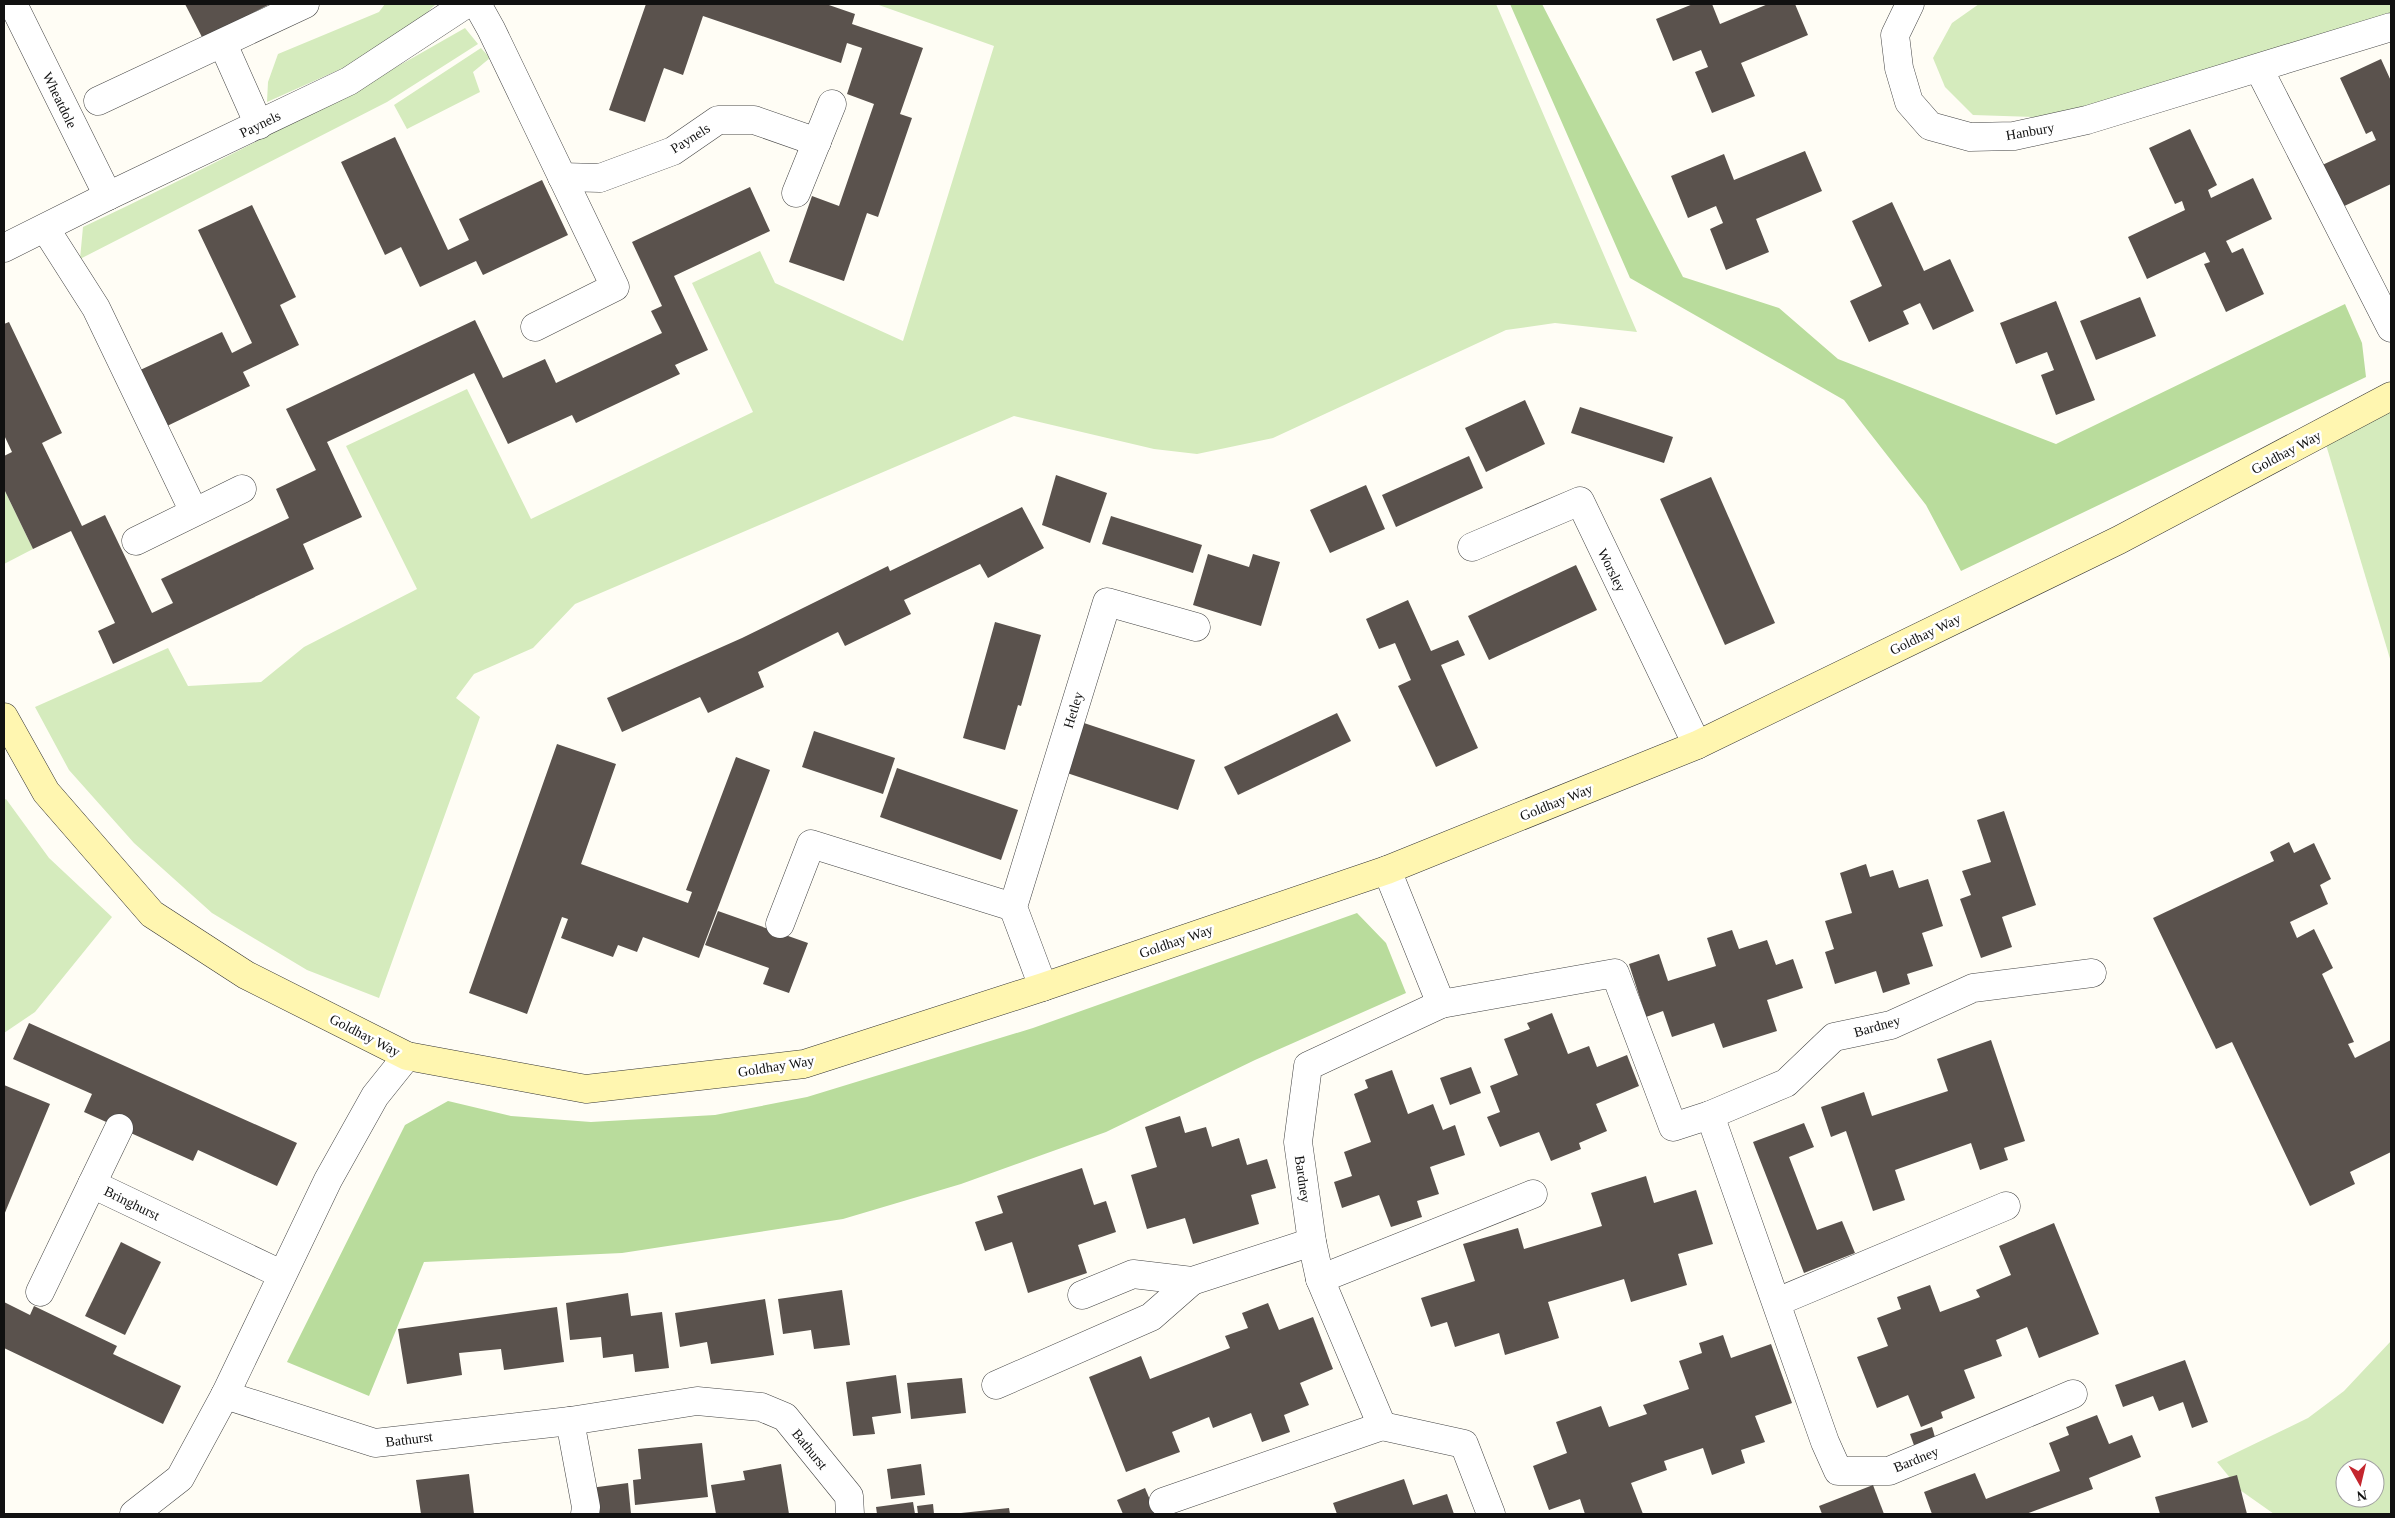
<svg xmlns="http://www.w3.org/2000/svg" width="2395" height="1518" viewBox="0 0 2395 1518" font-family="Georgia,serif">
	<rect width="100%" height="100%" fill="#fffdf5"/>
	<g fill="#d5ebbd" fill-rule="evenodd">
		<path d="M 385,4 L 436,4 L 413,26 L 343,68 L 267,102 L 268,82 L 278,54 L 379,12 Z"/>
		<path d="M 876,4 L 1496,4 L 1637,332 L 1555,323 L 1506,330 L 1273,438 L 1197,454 L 1154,449 L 1014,416 L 575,604 L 533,648 L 474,674 L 456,698 L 480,717 L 379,998 L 307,970 L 212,913 L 134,843 L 69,770 L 35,707 L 168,648 L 188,686 L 261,682 L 304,647 L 417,589 L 346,446 L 467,389 L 531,519 L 753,412 L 692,283 L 760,251 L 775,283 L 903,341 L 994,46 Z"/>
		<path d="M 1979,4 L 2391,4 L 2391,21 L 2064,118 L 1973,115 L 1945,87 L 1933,58 L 1952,23 Z"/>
		<path d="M 465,28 L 478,44 L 387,102 L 80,259 L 83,227 C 213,165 341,100 465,28 Z"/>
		<path d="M 481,48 L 490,58 L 473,72 L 480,92 L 407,129 L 394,105 Z"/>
		<path d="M 2391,402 L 2391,662 L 2324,438 Z"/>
		<path d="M 4,489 L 33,549 L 4,564 Z"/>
		<path d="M 6,799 L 49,858 L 112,917 L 35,1012 L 4,1033 L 4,800 Z"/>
		<path d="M 2391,1341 L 2391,1514 L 2274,1514 L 2240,1490 L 2217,1462 L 2308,1418 L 2344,1391 ZM 2345,1468 L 2375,1468 L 2375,1498 L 2345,1498 Z"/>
	</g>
	<g fill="#b9dc9c">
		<path d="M 1510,4 L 1542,4 L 1683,277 L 1779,308 L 1838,359 L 2056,444 L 2345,304 L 2362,343 L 2366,377 L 1961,571 L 1926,505 L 1844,400 L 1630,278 Z"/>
		<path d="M 1357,913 L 1386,943 L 1406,993 L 1255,1060 L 1106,1132 L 961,1184 L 843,1219 L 622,1253 L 424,1262 L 369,1396 L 287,1362 L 405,1125 L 448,1101 L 511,1116 L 591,1122 L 715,1115 L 807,1097 L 1033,1028 Z"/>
	</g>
	<g fill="#5a524d">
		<path d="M 185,4 L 270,4 L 203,39 Z"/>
		<path d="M 646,4 L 826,4 L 855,14 L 852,24 L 923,48 L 900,114 L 912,118 L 878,217 L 867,213 L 844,281 L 789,262 L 812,196 L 839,206 L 874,104 L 847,94 L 862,48 L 847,43 L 841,63 L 703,16 L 683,75 L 664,68 L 645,122 L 609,110 Z"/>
		<path d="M 1693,4 L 1712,4 L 1720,24 L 1768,4 L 1795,4 L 1808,35 L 1741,63 L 1755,96 L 1712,113 L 1695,72 L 1708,67 L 1701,50 L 1673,61 L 1656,19 Z"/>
		<path d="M 2381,59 L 2391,81 L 2391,184 L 2338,209 L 2318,167 L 2376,140 L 2372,131 L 2366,134 L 2340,78 Z"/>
		<path d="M 2190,129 L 2217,185 L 2208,190 L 2211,198 L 2253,178 L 2272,219 L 2226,241 L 2232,253 L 2243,248 L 2264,294 L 2226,312 L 2204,264 L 2210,262 L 2205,252 L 2147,279 L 2128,237 L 2185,210 L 2182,201 L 2175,204 L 2149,148 Z"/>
		<path d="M 395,137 L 448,250 L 469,240 L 459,219 L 542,180 L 568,235 L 483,275 L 476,261 L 420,287 L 401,247 L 385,255 L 341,162 Z"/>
		<path d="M 1805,151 L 1822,191 L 1756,219 L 1769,252 L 1726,270 L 1710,229 L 1723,223 L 1716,206 L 1688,218 L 1671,176 L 1724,154 L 1734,180 Z"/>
		<path d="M 750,187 L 770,231 L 674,276 L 708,350 L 675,365 L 680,374 L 576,423 L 572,415 L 508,444 L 474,373 L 327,442 L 362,517 L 303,544 L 314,569 L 113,664 L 98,631 L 115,623 L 71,531 L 33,549 L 4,489 L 4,456 L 12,452 L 4,435 L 4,324 L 9,322 L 62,433 L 42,443 L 82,526 L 105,515 L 152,613 L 173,603 L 161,579 L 289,518 L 276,489 L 316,470 L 286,409 L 475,320 L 503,378 L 545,359 L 556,383 L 662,333 L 651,311 L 662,306 L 632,242 Z"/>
		<path d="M 1892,202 L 1924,271 L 1950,259 L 1974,311 L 1933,330 L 1920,303 L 1903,311 L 1909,324 L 1869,342 L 1850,301 L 1882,286 L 1852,221 Z"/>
		<path d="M 252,205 L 296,297 L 280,305 L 299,345 L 243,372 L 250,386 L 165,427 L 138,371 L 222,332 L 232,353 L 252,343 L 198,230 Z"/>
		<path d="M 2140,297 L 2156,336 L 2096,360 L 2080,321 Z"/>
		<path d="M 2056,301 L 2095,400 L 2056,415 L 2041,375 L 2054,370 L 2047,352 L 2016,364 L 2000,323 Z"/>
		<path d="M 1525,400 L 1545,444 L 1486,472 L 1465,428 Z"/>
		<path d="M 1580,407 L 1673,437 L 1664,463 L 1571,433 Z"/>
		<path d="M 1469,456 L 1483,488 L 1396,527 L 1382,495 Z"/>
		<path d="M 1056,475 L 1107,493 L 1090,543 L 1042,525 Z"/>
		<path d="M 1711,477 L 1775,623 L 1725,645 L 1660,499 Z"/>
		<path d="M 1366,485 L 1385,529 L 1330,553 L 1310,510 Z"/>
		<path d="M 1022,507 L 1044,548 L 988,578 L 980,564 L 904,600 L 911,614 L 845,646 L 838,632 L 758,672 L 764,687 L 708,713 L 700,697 L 622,732 L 607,698 L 742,638 L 888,566 L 890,571 Z"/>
		<path d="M 1111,516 L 1202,545 L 1193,573 L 1102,544 Z"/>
		<path d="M 1208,554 L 1249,567 L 1253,554 L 1280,562 L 1261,626 L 1193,605 Z"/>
		<path d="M 1576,565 L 1597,610 L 1489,660 L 1468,616 Z"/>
		<path d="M 1408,600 L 1431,651 L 1458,640 L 1465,655 L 1441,665 L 1478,748 L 1436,767 L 1398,686 L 1411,680 L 1395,643 L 1379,649 L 1366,619 Z"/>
		<path d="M 995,622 L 1041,635 L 1021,706 L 1018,705 L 1005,750 L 963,738 Z"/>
		<path d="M 1337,713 L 1351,741 L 1238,795 L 1224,767 Z"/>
		<path d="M 1081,722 L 1195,760 L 1178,810 L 1064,772 Z"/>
		<path d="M 814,731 L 895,758 L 883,794 L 802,767 Z"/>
		<path d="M 557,744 L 616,764 L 581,864 L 688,903 L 692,892 L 686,890 L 736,757 L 770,770 L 699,958 L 643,937 L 637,952 L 618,945 L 613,957 L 561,938 L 568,919 L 562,917 L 527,1014 L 469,993 Z"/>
		<path d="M 897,768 L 1018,810 L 1001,860 L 880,817 Z"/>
		<path d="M 2004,811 L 2036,905 L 2002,917 L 2012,947 L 1981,958 L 1960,899 L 1971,895 L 1962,871 L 1991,862 L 1977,820 Z"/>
		<path d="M 2289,842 L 2294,853 L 2314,843 L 2331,879 L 2320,885 L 2328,904 L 2290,922 L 2297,938 L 2314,929 L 2333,968 L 2322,974 L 2354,1042 L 2348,1044 L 2355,1058 L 2391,1040 L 2391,1152 L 2350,1172 L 2355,1184 L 2310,1206 L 2232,1042 L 2216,1049 L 2153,918 L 2274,861 L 2270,852 Z"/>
		<path d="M 1866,864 L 1870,877 L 1893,870 L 1899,888 L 1928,879 L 1943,926 L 1922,933 L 1933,966 L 1907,974 L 1910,984 L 1883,993 L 1876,971 L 1835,984 L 1825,952 L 1834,949 L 1825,921 L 1852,913 L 1840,873 Z"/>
		<path d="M 718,911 L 808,943 L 789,993 L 763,984 L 769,968 L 705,945 Z"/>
		<path d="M 1732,930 L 1739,949 L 1767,940 L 1776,965 L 1793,959 L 1803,988 L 1767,1000 L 1777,1031 L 1723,1048 L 1714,1023 L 1672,1037 L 1663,1011 L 1646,1017 L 1629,964 L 1659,954 L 1668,981 L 1716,966 L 1707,938 Z"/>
		<path d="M 1552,1013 L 1568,1054 L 1589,1046 L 1597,1067 L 1627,1055 L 1639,1086 L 1596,1104 L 1607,1131 L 1579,1143 L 1581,1149 L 1551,1161 L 1539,1132 L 1500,1147 L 1487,1117 L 1500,1112 L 1490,1086 L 1518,1075 L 1504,1039 L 1530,1029 L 1527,1023 Z"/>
		<path d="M 29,1023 L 297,1143 L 277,1186 L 198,1150 L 193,1161 L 84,1112 L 92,1094 L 13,1059 Z"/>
		<path d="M 1991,1040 L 2025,1141 L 2004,1148 L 2008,1160 L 1980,1170 L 1971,1143 L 1895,1170 L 1905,1200 L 1873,1211 L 1846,1131 L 1831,1137 L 1821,1107 L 1864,1092 L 1872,1116 L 1948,1091 L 1937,1059 Z"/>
		<path d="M 1471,1067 L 1481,1093 L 1450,1105 L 1440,1078 Z"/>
		<path d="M 1392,1070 L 1408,1114 L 1433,1104 L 1443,1130 L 1455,1125 L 1465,1155 L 1430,1167 L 1439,1194 L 1417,1201 L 1422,1217 L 1391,1227 L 1379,1195 L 1342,1208 L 1334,1182 L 1352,1176 L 1344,1152 L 1371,1142 L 1354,1094 L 1368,1088 L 1365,1080 Z"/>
		<path d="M 4,1085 L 50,1104 L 4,1215 Z"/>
		<path d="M 1180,1116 L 1185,1133 L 1206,1127 L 1212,1147 L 1239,1138 L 1247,1165 L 1267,1159 L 1276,1188 L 1251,1195 L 1259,1224 L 1193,1244 L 1185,1218 L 1147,1229 L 1131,1175 L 1157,1167 L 1145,1127 Z"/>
		<path d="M 1804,1123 L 1814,1147 L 1789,1157 L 1817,1230 L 1842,1221 L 1855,1253 L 1804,1273 L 1753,1142 Z"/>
		<path d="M 1082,1168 L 1094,1205 L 1106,1201 L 1116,1232 L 1078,1245 L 1087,1273 L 1028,1293 L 1012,1242 L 985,1251 L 975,1222 L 1003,1213 L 997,1196 Z"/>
		<path d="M 1646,1176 L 1654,1203 L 1696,1190 L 1713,1244 L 1678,1254 L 1687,1285 L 1631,1302 L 1624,1279 L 1548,1302 L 1559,1338 L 1505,1355 L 1499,1333 L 1455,1347 L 1447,1322 L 1431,1327 L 1421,1298 L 1475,1281 L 1463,1244 L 1518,1228 L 1524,1249 L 1602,1226 L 1591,1193 Z"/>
		<path d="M 2054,1223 L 2099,1334 L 2039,1358 L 2027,1327 L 1996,1340 L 2002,1356 L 1964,1370 L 1975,1398 L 1941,1412 L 1943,1418 L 1921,1427 L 1908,1395 L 1877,1408 L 1857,1357 L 1888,1346 L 1877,1318 L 1901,1309 L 1897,1297 L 1930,1285 L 1940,1312 L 1980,1297 L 1976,1290 L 2011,1275 L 1999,1246 Z"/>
		<path d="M 121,1242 L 161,1262 L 125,1335 L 85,1316 Z"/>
		<path d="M 842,1290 L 850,1345 L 814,1349 L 811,1330 L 783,1334 L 778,1299 Z"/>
		<path d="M 628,1293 L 631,1316 L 662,1312 L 669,1368 L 635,1372 L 633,1354 L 603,1358 L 601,1337 L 570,1340 L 566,1303 Z"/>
		<path d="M 765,1299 L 774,1355 L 711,1364 L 707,1342 L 680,1347 L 675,1313 Z"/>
		<path d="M 4,1302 L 30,1315 L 34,1306 L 117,1346 L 113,1354 L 181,1386 L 163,1424 L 4,1348 Z"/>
		<path d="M 1268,1303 L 1279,1330 L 1313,1317 L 1333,1369 L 1300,1383 L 1309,1405 L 1284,1415 L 1290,1432 L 1262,1442 L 1251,1413 L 1213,1428 L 1209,1417 L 1172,1432 L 1180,1452 L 1126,1472 L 1089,1377 L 1141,1356 L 1150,1379 L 1230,1348 L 1225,1336 L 1248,1328 L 1242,1313 Z"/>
		<path d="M 557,1307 L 564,1362 L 504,1370 L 501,1349 L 459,1353 L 462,1375 L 407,1384 L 398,1329 Z"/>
		<path d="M 1723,1335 L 1731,1358 L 1771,1344 L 1792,1403 L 1755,1416 L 1765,1442 L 1741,1450 L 1745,1463 L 1712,1475 L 1703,1448 L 1664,1461 L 1667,1470 L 1631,1483 L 1643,1514 L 1585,1514 L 1580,1499 L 1549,1510 L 1533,1466 L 1567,1453 L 1556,1422 L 1601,1406 L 1609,1427 L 1647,1414 L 1643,1405 L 1689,1389 L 1679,1361 L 1702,1353 L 1699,1343 Z"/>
		<path d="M 2185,1360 L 2208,1422 L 2192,1428 L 2183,1402 L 2159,1411 L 2153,1396 L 2123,1407 L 2115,1385 Z"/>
		<path d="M 896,1375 L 901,1413 L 872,1417 L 875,1434 L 853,1436 L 846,1382 Z"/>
		<path d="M 962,1378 L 966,1413 L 911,1419 L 907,1383 Z"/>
		<path d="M 2097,1415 L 2109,1444 L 2132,1435 L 2141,1457 L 2089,1478 L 2093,1489 L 2026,1514 L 1932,1514 L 1924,1492 L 1975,1473 L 1986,1499 L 2060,1471 L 2049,1443 L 2069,1435 L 2066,1427 Z"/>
		<path d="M 1932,1427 L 1937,1444 L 1916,1451 L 1910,1434 Z"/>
		<path d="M 702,1443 L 708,1497 L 635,1505 L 633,1480 L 641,1479 L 638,1449 Z"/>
		<path d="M 781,1464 L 789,1514 L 716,1514 L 711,1485 L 745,1480 L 743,1471 Z"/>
		<path d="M 921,1464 L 925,1495 L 891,1499 L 887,1469 Z"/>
		<path d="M 469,1474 L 474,1514 L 421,1514 L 416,1480 Z"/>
		<path d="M 2237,1475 L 2247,1514 L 2160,1514 L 2155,1497 Z"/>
		<path d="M 1404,1479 L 1413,1505 L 1447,1494 L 1454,1514 L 1337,1514 L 1333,1503 Z"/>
		<path d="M 628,1483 L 631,1514 L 593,1514 L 590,1488 Z"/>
		<path d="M 1873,1485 L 1884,1514 L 1822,1514 L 1819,1506 Z"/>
		<path d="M 1145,1488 L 1156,1514 L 1123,1514 L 1117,1500 Z"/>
		<path d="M 913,1502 L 915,1514 L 877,1514 L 876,1507 Z"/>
		<path d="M 933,1504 L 934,1514 L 918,1514 L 917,1506 Z"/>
		<path d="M 1009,1508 L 1010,1514 L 961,1514 L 961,1513 Z"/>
	</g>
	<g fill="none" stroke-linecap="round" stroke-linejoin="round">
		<g stroke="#444" stroke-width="29">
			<g id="street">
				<path d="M 13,4 L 108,196"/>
				<path d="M 477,4 L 491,29 L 615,287 L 535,327"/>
				<path d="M 1910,4 L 1895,35 L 1899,68 L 1909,102 L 1930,126 L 1970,137 L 2014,136 L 2087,120 L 2391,27"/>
				<path d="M 223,44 L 259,125"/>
				<path d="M 2259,69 L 2391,328"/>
				<path d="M 98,101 L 305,4"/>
				<path d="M 562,177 L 600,178 L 673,151 L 718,120 L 754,120 L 817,142"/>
				<path d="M 796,193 L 832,104"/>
				<path d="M 45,228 L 96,308 L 194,512"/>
				<path d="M 4,248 L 108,196 L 349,81 L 466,4"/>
				<path d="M 136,541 L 242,489"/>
				<path d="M 1472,547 L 1580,501 L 1697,745"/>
				<path d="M 1387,870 L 1441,1004 L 1615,973 L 1673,1127 L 1710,1115 L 1825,1442 L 1838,1471 L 1889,1471 L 2073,1394"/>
				<path d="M 780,924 L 811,844 L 1013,907"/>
				<path d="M 1043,987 L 1013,907 L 1107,602 L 1196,627"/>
				<path d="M 1441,1004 L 1308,1066 L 1298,1142 L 1312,1242 L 1320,1279 L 1382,1426 L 1464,1444 L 1491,1514"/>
				<path d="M 1710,1115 L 1786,1083 L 1834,1037 L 1891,1025 L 1973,988 L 2092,973"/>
				<path d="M 92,1184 L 119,1128"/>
				<path d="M 1320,1279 L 1533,1194"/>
				<path d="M 40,1292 L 92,1184 L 281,1274"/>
				<path d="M 1082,1295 L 1133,1274 L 1192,1281 L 1312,1242"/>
				<path d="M 1777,1302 L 2006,1206"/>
				<path d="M 996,1385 L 1151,1317 L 1192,1281"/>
				<path d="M 225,1395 L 375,1443 L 570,1421 L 697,1401 L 761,1407 L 785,1417 L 849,1496 L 850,1514"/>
				<path d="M 570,1421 L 586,1507 L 585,1514"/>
				<path d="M 1163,1502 L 1382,1426"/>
				<path d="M 134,1514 L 180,1478 L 225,1395 L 328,1180 L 375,1096 L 407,1056"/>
			</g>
		</g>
		<g stroke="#333" stroke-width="29">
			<path id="secondary" d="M 4,717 L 46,792 L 152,914 L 246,975 L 407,1056 L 586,1089 L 804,1064 L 1043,987 L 1387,870 L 1697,745 L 2119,540 L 2391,396"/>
		</g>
		<use href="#street" stroke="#fff" stroke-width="28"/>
		<use href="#secondary" stroke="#fff6b0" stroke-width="28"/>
	</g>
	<g text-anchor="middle" stroke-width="5" stroke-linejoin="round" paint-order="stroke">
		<g font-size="14" fill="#111" stroke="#fff">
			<text transform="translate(60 100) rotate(64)" y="5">Wheatdole</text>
			<text transform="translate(260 124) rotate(-26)" y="5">Paynels</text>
			<text transform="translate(2030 131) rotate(-10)" y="5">Hanbury</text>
			<text transform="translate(690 138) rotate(-32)" y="5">Paynels</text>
			<text transform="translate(2286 452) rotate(-28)" y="5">Goldhay Way</text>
			<text transform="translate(1612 570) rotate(64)" y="5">Worsley</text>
			<text transform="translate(1925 634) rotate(-26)" y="5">Goldhay Way</text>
			<text transform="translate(1073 710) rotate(-73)" y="5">Hetley</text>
			<text transform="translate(1556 802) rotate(-22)" y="5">Goldhay Way</text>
			<text transform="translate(1176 941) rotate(-19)" y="5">Goldhay Way</text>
			<text transform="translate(1877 1026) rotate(-16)" y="5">Bardney</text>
			<text transform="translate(365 1035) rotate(27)" y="5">Goldhay Way</text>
			<text transform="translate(776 1066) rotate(-9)" y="5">Goldhay Way</text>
			<text transform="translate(1303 1179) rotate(82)" y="5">Bardney</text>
			<text transform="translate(132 1203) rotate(26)" y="5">Bringhurst</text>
			<text transform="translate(409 1439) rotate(-7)" y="5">Bathurst</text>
			<text transform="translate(810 1449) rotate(51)" y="5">Bathurst</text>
			<text transform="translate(1916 1459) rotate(-22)" y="5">Bardney</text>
		</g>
	</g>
	<rect width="2395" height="1518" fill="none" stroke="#111111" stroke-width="10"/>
	<g transform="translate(2360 1483) rotate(172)"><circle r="24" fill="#ffffff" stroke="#a0a0a0"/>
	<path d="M0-4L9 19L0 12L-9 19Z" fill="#c4262e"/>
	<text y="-8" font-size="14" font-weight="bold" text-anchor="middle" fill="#111111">N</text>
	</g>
</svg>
